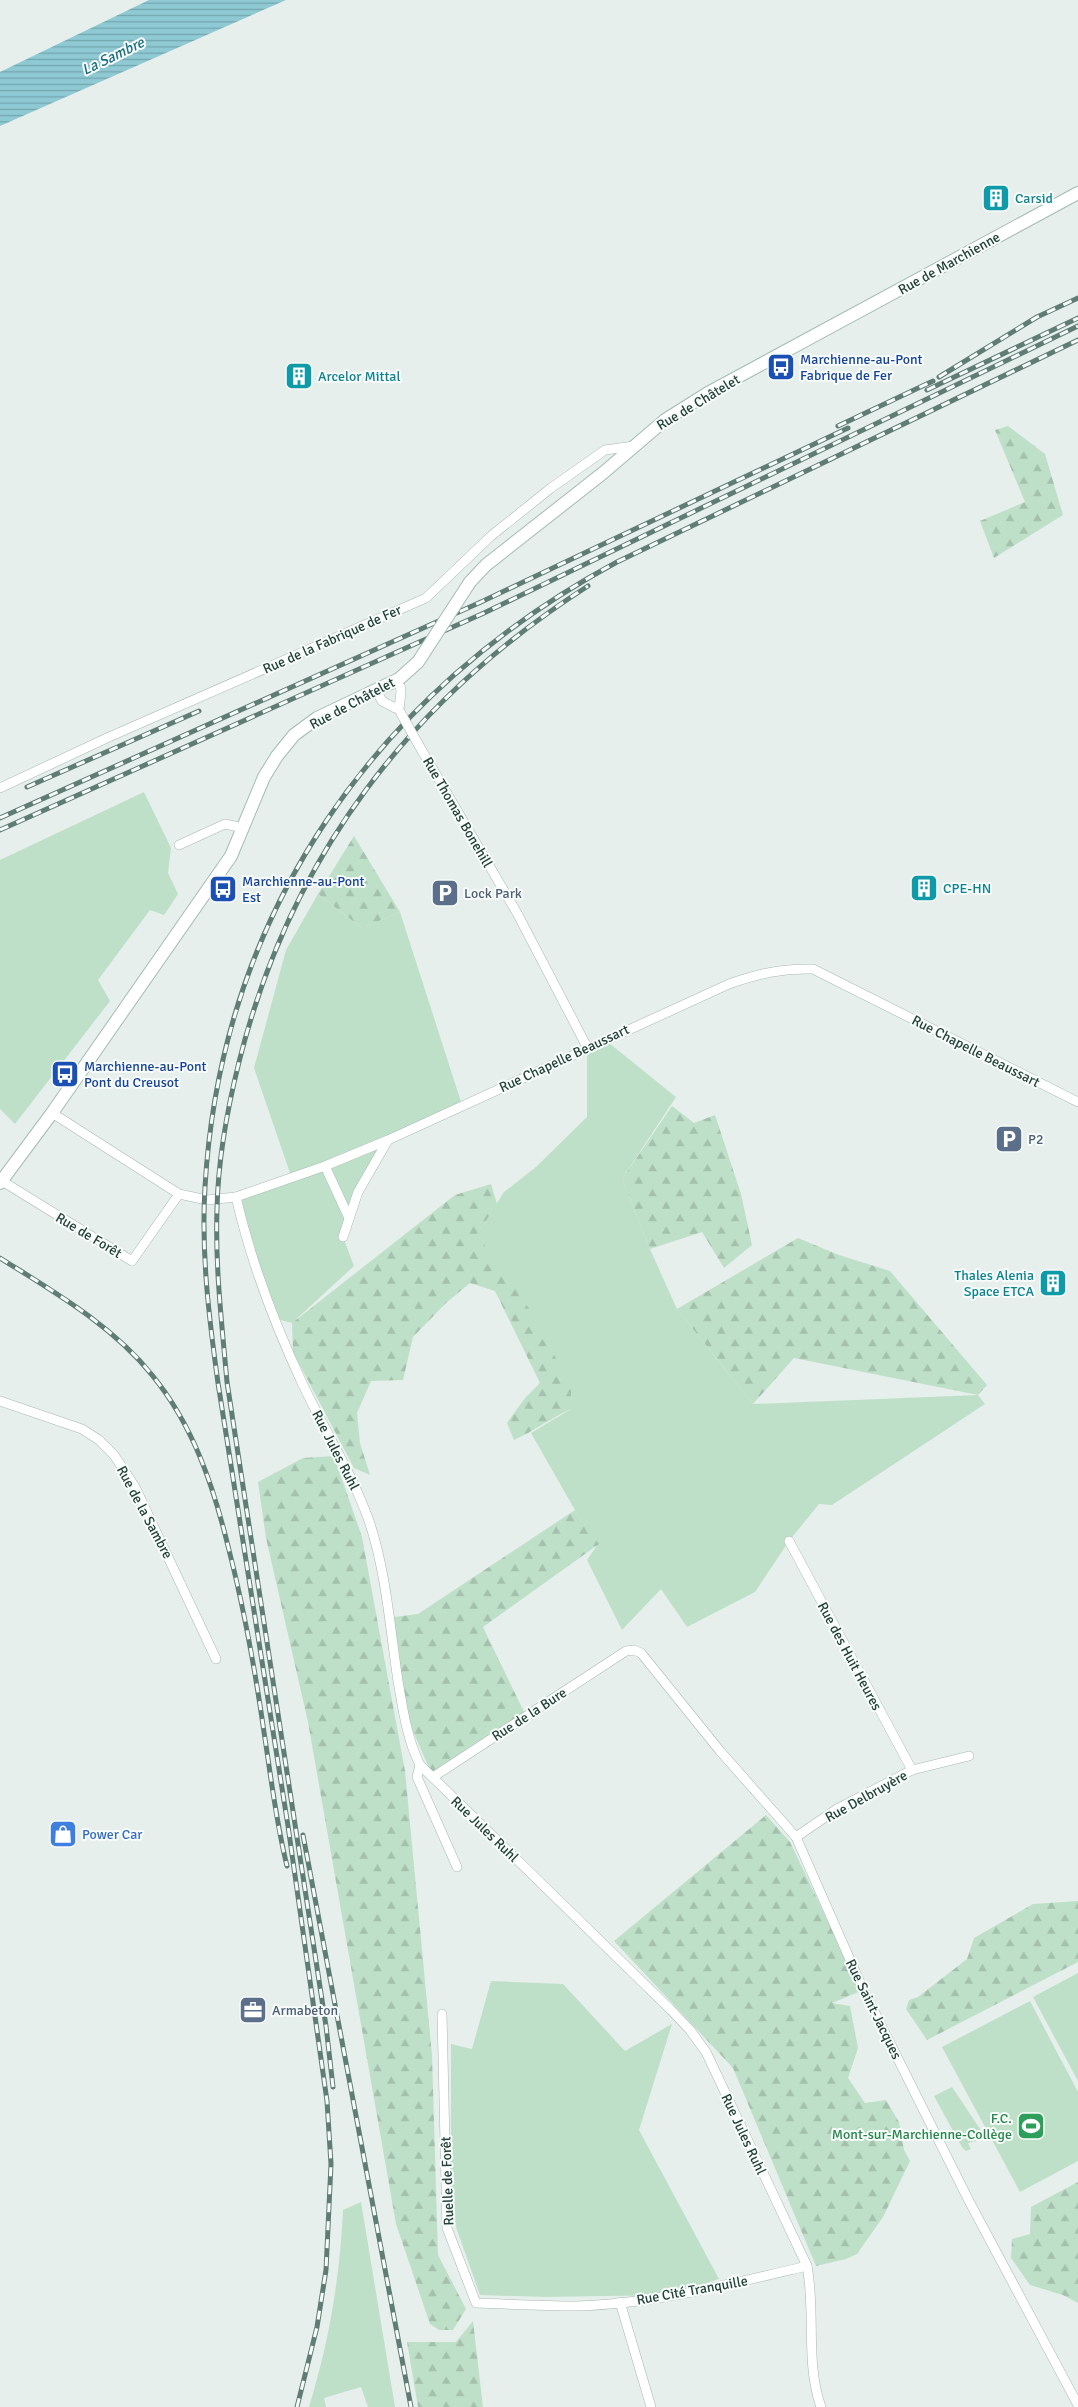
<svg xmlns="http://www.w3.org/2000/svg" width="1078" height="2407" viewBox="0 0 1078 2407" font-family="Signika,sans-serif">
	<defs>
		<pattern id="forest-firs" width="22" height="20" patternUnits="userSpaceOnUse" patternTransform="scale(1.25)"><rect width="22" height="20" fill="#bfe0c8"/><path d="M5 1l3.5 6h-7zM16 11l3.5 6h-7z" fill="#a4c1ad"/></pattern>
		<pattern id="water-rules" width="6" height="5" patternUnits="userSpaceOnUse" patternTransform="scale(1.25)"><rect width="6" height="5" fill="#8ec9d4"/><path d="M0 2.5h6" fill="none" stroke="#74a5ad"/></pattern>
	</defs>
	<rect width="100%" height="100%" fill="#e6efeb"/>
	<g fill="#bfe0c8">
		<path d="M 144,792 L 171,848 L 168,873 L 178,894 L 164,915 L 150,910 L 98,980 L 110,1001 L 15,1124 L 0,1109 L 0,860 Z"/>
		<path d="M 318,894 L 362,928 L 400,912 L 462,1105 L 384,1141 L 343,1237 L 354,1266 L 292,1323 L 273,1318 L 236,1197 L 291,1176 L 254,1068 L 286,950 Z"/>
		<path d="M 604,1039 L 676,1097 L 622,1179 L 650,1249 L 677,1309 L 753,1404 L 978,1395 L 985,1404 L 832,1505 L 819,1504 L 789,1541 L 755,1592 L 687,1627 L 661,1589 L 622,1630 L 587,1560 L 598,1544 L 575,1510 L 531,1433 L 571,1409 L 477,1234 L 504,1192 L 536,1167 L 587,1117 L 587,1047 Z"/>
		<path d="M 1078,1973 L 1078,2081 L 1033,1997 Z"/>
		<path d="M 491,1981 L 563,1984 L 625,2051 L 672,2024 L 639,2130 L 719,2279 L 669,2295 L 545,2297 L 480,2295 L 456,2227 L 451,2185 L 451,2044 L 472,2049 Z"/>
		<path d="M 1030,2001 L 1078,2092 L 1078,2161 L 1020,2192 L 942,2047 Z"/>
		<path d="M 952,2087 L 986,2138 L 968,2143 L 971,2149 L 966,2151 L 962,2147 L 934,2096 Z"/>
		<path d="M 361,2202 L 395,2407 L 368,2407 L 361,2387 L 324,2398 L 326,2407 L 309,2407 C 329,2342 340,2277 343,2210 Z"/>
	</g>
	<g fill="url(#forest-firs)">
		<path d="M 1008,426 L 1045,454 L 1063,515 L 994,558 L 980,521 L 1025,502 L 995,430 Z"/>
		<path d="M 354,836 L 400,912 L 362,928 L 318,894 Z"/>
		<path d="M 672,1106 L 694,1123 L 715,1115 L 741,1194 L 752,1245 L 724,1268 L 702,1232 L 650,1249 L 622,1179 Z"/>
		<path d="M 491,1184 L 497,1204 L 477,1234 L 537,1320 L 571,1389 L 571,1409 C 551,1418 534,1431 514,1440 L 507,1423 L 525,1398 L 540,1383 L 495,1291 L 470,1283 L 446,1303 L 413,1337 L 403,1380 L 371,1381 L 357,1413 L 360,1443 L 370,1475 L 354,1468 L 293,1352 L 292,1323 L 455,1195 Z"/>
		<path d="M 798,1238 L 839,1255 L 890,1271 L 987,1385 L 978,1395 L 794,1358 L 753,1404 L 677,1309 Z"/>
		<path d="M 334,1456 L 362,1537 L 405,1771 L 432,2055 L 438,2255 L 466,2309 L 453,2330 L 439,2330 L 430,2324 L 396,2224 L 308,1722 L 266,1538 L 258,1482 L 303,1458 Z"/>
		<path d="M 575,1510 L 599,1544 L 483,1627 L 526,1716 L 433,1777 L 402,1706 L 394,1617 L 418,1614 Z"/>
		<path d="M 766,1815 L 790,1842 L 861,1991 L 832,2003 L 850,2006 L 858,2048 L 848,2078 L 865,2103 L 886,2100 L 899,2122 L 904,2150 L 910,2161 L 883,2217 L 857,2254 L 846,2259 L 816,2266 L 733,2068 L 614,1941 Z"/>
		<path d="M 1078,1901 L 1078,1962 L 927,2040 L 906,2009 L 909,2000 L 918,1997 L 967,1959 L 974,1938 L 1033,1904 Z"/>
		<path d="M 1078,2182 L 1078,2303 L 1063,2295 L 1030,2285 L 1011,2258 L 1012,2239 L 1030,2234 L 1031,2207 Z"/>
		<path d="M 473,2321 L 483,2407 L 418,2407 L 407,2342 L 456,2342 Z"/>
	</g>
	<path fill="url(#water-rules)" d="M 149,0 L 286,0 L 0,126 L 0,72 Z"/>
	<g fill="none" stroke-linecap="round" stroke-linejoin="round">
		<g stroke="#a8b8b2" stroke-width="10">
			<g id="street">
				<path d="M 376,690 L 382,701 L 399,710 L 401,691 L 399,679"/>
				<path d="M 421,749 L 517,913 L 587,1047"/>
				<path d="M 0,788 L 109,737 L 426,598 L 491,536 L 551,488 L 605,450 L 634,446"/>
				<path d="M 179,845 L 225,824 L 244,828"/>
				<path d="M 52,1113 L 179,1194 L 207,1200 L 236,1197 L 325,1166 L 388,1140 L 729,984 C 758,974 782,968 813,969 L 1078,1102"/>
				<path d="M 325,1166 L 349,1218"/>
				<path d="M 2,1181 L 132,1261 L 179,1194"/>
				<path d="M 236,1197 C 251,1262 275,1325 303,1385 C 324,1429 351,1472 368,1518 C 386,1569 390,1628 398,1681 C 403,1710 407,1739 420,1765 L 671,2010 L 690,2030 L 706,2052 L 807,2266 C 816,2312 805,2362 821,2407"/>
				<path d="M 343,1237 L 358,1192 L 388,1140"/>
				<path d="M 0,1401 L 82,1429 L 99,1440 L 114,1455 L 135,1487 L 216,1659"/>
				<path d="M 789,1541 L 912,1770"/>
				<path d="M 420,1765 L 417,1777 L 457,1867"/>
				<path d="M 433,1777 L 626,1651 L 634,1650 L 641,1653 L 720,1751 L 796,1837 L 862,1987 L 969,2201 L 1078,2405"/>
				<path d="M 796,1837 L 837,1809 L 912,1770 L 969,1756"/>
				<path d="M 442,2014 L 447,2228 L 476,2303 C 509,2304 542,2306 575,2306 C 653,2304 731,2284 807,2266"/>
				<path d="M 620,2302 L 651,2407"/>
			</g>
		</g>
		<g stroke="#a4bbb3" stroke-width="14">
			<g id="secondary">
				<path d="M 470,582 L 486,565 L 603,473 L 665,420 L 708,393 L 1078,193"/>
				<path d="M 0,1183 L 52,1113 L 231,856 L 264,777 L 277,756 L 294,735 L 317,718 L 399,679"/>
			</g>
		</g>
		<use href="#street" stroke="#fff" stroke-width="9"/>
		<use href="#secondary" stroke="#fff" stroke-width="12"/>
		<g stroke="#5f7d75" stroke-width="5">
			<g id="rail">
				<path d="M 939,377 L 1037,317 L 1078,298"/>
				<path d="M 927,390 L 1078,318"/>
				<path d="M 838,426 L 933,381"/>
				<path d="M 27,787 L 199,711"/>
				<path d="M 0,818 L 481,602 L 848,428"/>
				<path d="M 0,830 L 484,613 L 1078,326"/>
				<path d="M 0,1258 C 54,1292 112,1325 152,1375 C 193,1425 213,1485 228,1546 C 244,1608 255,1669 264,1732 C 271,1777 276,1822 287,1866"/>
				<path d="M 303,1835 L 411,2407"/>
				<path d="M 333,2087 L 326,2026 L 227,1382 C 222,1325 215,1267 217,1209 C 218,1160 227,1110 239,1062 C 290,857 411,699 588,586"/>
				<path d="M 297,2407 L 317,2327 L 326,2270 L 331,2164 L 327,2101 L 288,1826 L 218,1383 C 209,1318 201,1253 205,1187 C 221,912 377,691 617,562 L 1078,340"/>
			</g>
		</g>
		<use href="#rail" stroke="#f7fbf9" stroke-width="3" stroke-dasharray="9" stroke-linecap="butt"/>
		<g stroke="#a8b8b2" stroke-width="10" stroke-linecap="butt">
			<path id="street-bridge" d="M 399,710 L 421,749"/>
		</g>
		<g stroke="#a4bbb3" stroke-width="14" stroke-linecap="butt">
			<path id="secondary-bridge" d="M 399,679 L 418,662 L 470,582"/>
		</g>
		<use href="#street-bridge" stroke="#fff" stroke-width="9"/>
		<use href="#secondary-bridge" stroke="#fff" stroke-width="12"/>
	</g>
	<defs>
		<g id="building-square" transform="scale(1.4375)"><rect x="-9" y="-9" width="18" height="18" rx="4" fill="#0f9aa8" stroke="#f7fbf9"/><path d="M-4-6H4V6H1V3H-1V6H-4ZM-2.5-4.3h1.7v1.8h-1.7ZM.8-4.3h1.7v1.8H.8ZM-2.5-1h1.7V.8h-1.7ZM.8-1h1.7V.8H.8Z" fill="#fff"/></g>
		<g id="bus-square" transform="scale(1.4375)"><rect x="-9" y="-9" width="18" height="18" rx="4" fill="#1a4fb4" stroke="#f7fbf9"/><path d="M-5-6H5V4H4V6H2V4H-2V6H-4V4H-5ZM-3.5-4V0h7V-4ZM-3.5 1.2v1.5H-2V1.2ZM2 1.2v1.5H3.5V1.2Z" fill="#fff"/></g>
		<g id="parking-square" transform="scale(1.4375)"><rect x="-9" y="-9" width="18" height="18" rx="4" fill="#5c6f8a" stroke="#f7fbf9"/><path d="M-3.5-5.5H1a3.5 3.5 0 0 1 0 7H-1V5.5H-3.5ZM-1-3.4V-.6H.8a1.4 1.4 0 0 0 0-2.8Z" fill="#fff"/></g>
		<g id="shop-square" transform="scale(1.4375)"><rect x="-9" y="-9" width="18" height="18" rx="4" fill="#3f7fe0" stroke="#f7fbf9"/><path d="M-5-2.5h2.3a2.7 3.5 0 0 1 5.4 0H5L5.5 6h-11ZM-1.5-2.5h3a1.5 2.3 0 0 0-3 0Z" fill="#fff"/></g>
		<g id="office-square" transform="scale(1.4375)"><rect x="-9" y="-9" width="18" height="18" rx="4" fill="#5c6f8a" stroke="#f7fbf9"/><path d="M-6-3h4V-5.5h4V-3h4V5H-6ZM-1-4.5V-3h2v-1.5ZM-6 0V1H6V0Z" fill="#fff"/></g>
		<g id="stadium-square" transform="scale(1.4375)"><rect x="-9" y="-9" width="18" height="18" rx="4" fill="#2e9e5b" stroke="#f7fbf9"/><path d="M0-5a6.5 5 0 1 0 0 10a6.5 5 0 1 0 0-10ZM-3.5-1.8h7v3.6h-7Z" fill="#fff"/></g>
	</defs>
	<g fill-rule="evenodd">
		<use href="#building-square" x="996" y="198"/>
		<use href="#bus-square" x="781" y="367"/>
		<use href="#building-square" x="299" y="376"/>
		<use href="#building-square" x="924" y="888"/>
		<use href="#bus-square" x="223" y="889"/>
		<use href="#parking-square" x="445" y="893"/>
		<use href="#bus-square" x="65" y="1074"/>
		<use href="#parking-square" x="1009" y="1139"/>
		<use href="#building-square" x="1053" y="1283"/>
		<use href="#shop-square" x="63" y="1834"/>
		<use href="#office-square" x="253" y="2010"/>
		<use href="#stadium-square" x="1031" y="2126"/>
	</g>
	<g text-anchor="middle" stroke-width="4" stroke-linejoin="round" paint-order="stroke">
		<g font-size="14" fill="#0d838f" stroke="#f7fbf9" text-anchor="start">
			<text x="1015" y="203">Carsid</text>
			<text x="318" y="381">Arcelor Mittal</text>
			<text x="943" y="893">CPE-HN</text>
			<text x="1034" y="1280" text-anchor="end">Thales Alenia<tspan x="1034" dy="16">Space ETCA</tspan></text>
		</g>
		<g font-size="14" fill="#24423a" stroke="#f7fbf9">
			<text transform="translate(949 263) rotate(-29)" y="5">Rue de Marchienne</text>
			<text transform="translate(698 402) rotate(-31)" y="5">Rue de Châtelet</text>
			<text transform="translate(332 639) rotate(-24)" y="5">Rue de la Fabrique de Fer</text>
			<text transform="translate(352 703) rotate(-28)" y="5">Rue de Châtelet</text>
			<text transform="translate(458 812) rotate(60)" y="5">Rue Thomas Bonehill</text>
			<text transform="translate(976 1051) rotate(27)" y="5">Rue Chapelle Beaussart</text>
			<text transform="translate(564 1058) rotate(-25)" y="5">Rue Chapelle Beaussart</text>
			<text transform="translate(89 1235) rotate(31)" y="5">Rue de Forêt</text>
			<text transform="translate(336 1450) rotate(63)" y="5">Rue Jules Ruhl</text>
			<text transform="translate(145 1512) rotate(62)" y="5">Rue de la Sambre</text>
			<text transform="translate(850 1656) rotate(62)" y="5">Rue des Huit Heures</text>
			<text transform="translate(529 1714) rotate(-33)" y="5">Rue de la Bure</text>
			<text transform="translate(866 1796) rotate(-29)" y="5">Rue Delbruyère</text>
			<text transform="translate(485 1829) rotate(44)" y="5">Rue Jules Ruhl</text>
			<text transform="translate(874 2009) rotate(64)" y="5">Rue Saint-Jacques</text>
			<text transform="translate(744 2134) rotate(65)" y="5">Rue Jules Ruhl</text>
			<text transform="translate(447 2181) rotate(-92)" y="5">Ruelle de Forêt</text>
			<text transform="translate(692 2290) rotate(-10)" y="5">Rue Cité Tranquille</text>
		</g>
		<g font-size="14" fill="#164399" stroke="#f7fbf9" text-anchor="start">
			<text x="800" y="364">Marchienne-au-Pont<tspan x="800" dy="16">Fabrique de Fer</tspan></text>
			<text x="242" y="886">Marchienne-au-Pont<tspan x="242" dy="16">Est</tspan></text>
			<text x="84" y="1071">Marchienne-au-Pont<tspan x="84" dy="16">Pont du Creusot</tspan></text>
		</g>
		<g font-size="14" fill="#4e5e75" stroke="#f7fbf9" text-anchor="start">
			<text x="464" y="898">Lock Park</text>
			<text x="1028" y="1144">P2</text>
			<text x="272" y="2015">Armabeton</text>
		</g>
		<g font-size="14" fill="#366cbe" stroke="#f7fbf9" text-anchor="start">
			<text x="82" y="1839">Power Car</text>
		</g>
		<g font-size="14" fill="#27864d" stroke="#f7fbf9" text-anchor="end">
			<text x="1012" y="2123">F.C.<tspan x="1012" dy="16">Mont-sur-Marchienne-Collège</tspan></text>
		</g>
		<g font-size="15" font-style="italic" fill="#1c6f80" stroke="#f7fbf9">
			<text transform="translate(113 56) rotate(-26)" y="5">La Sambre</text>
		</g>
	</g>
</svg>
